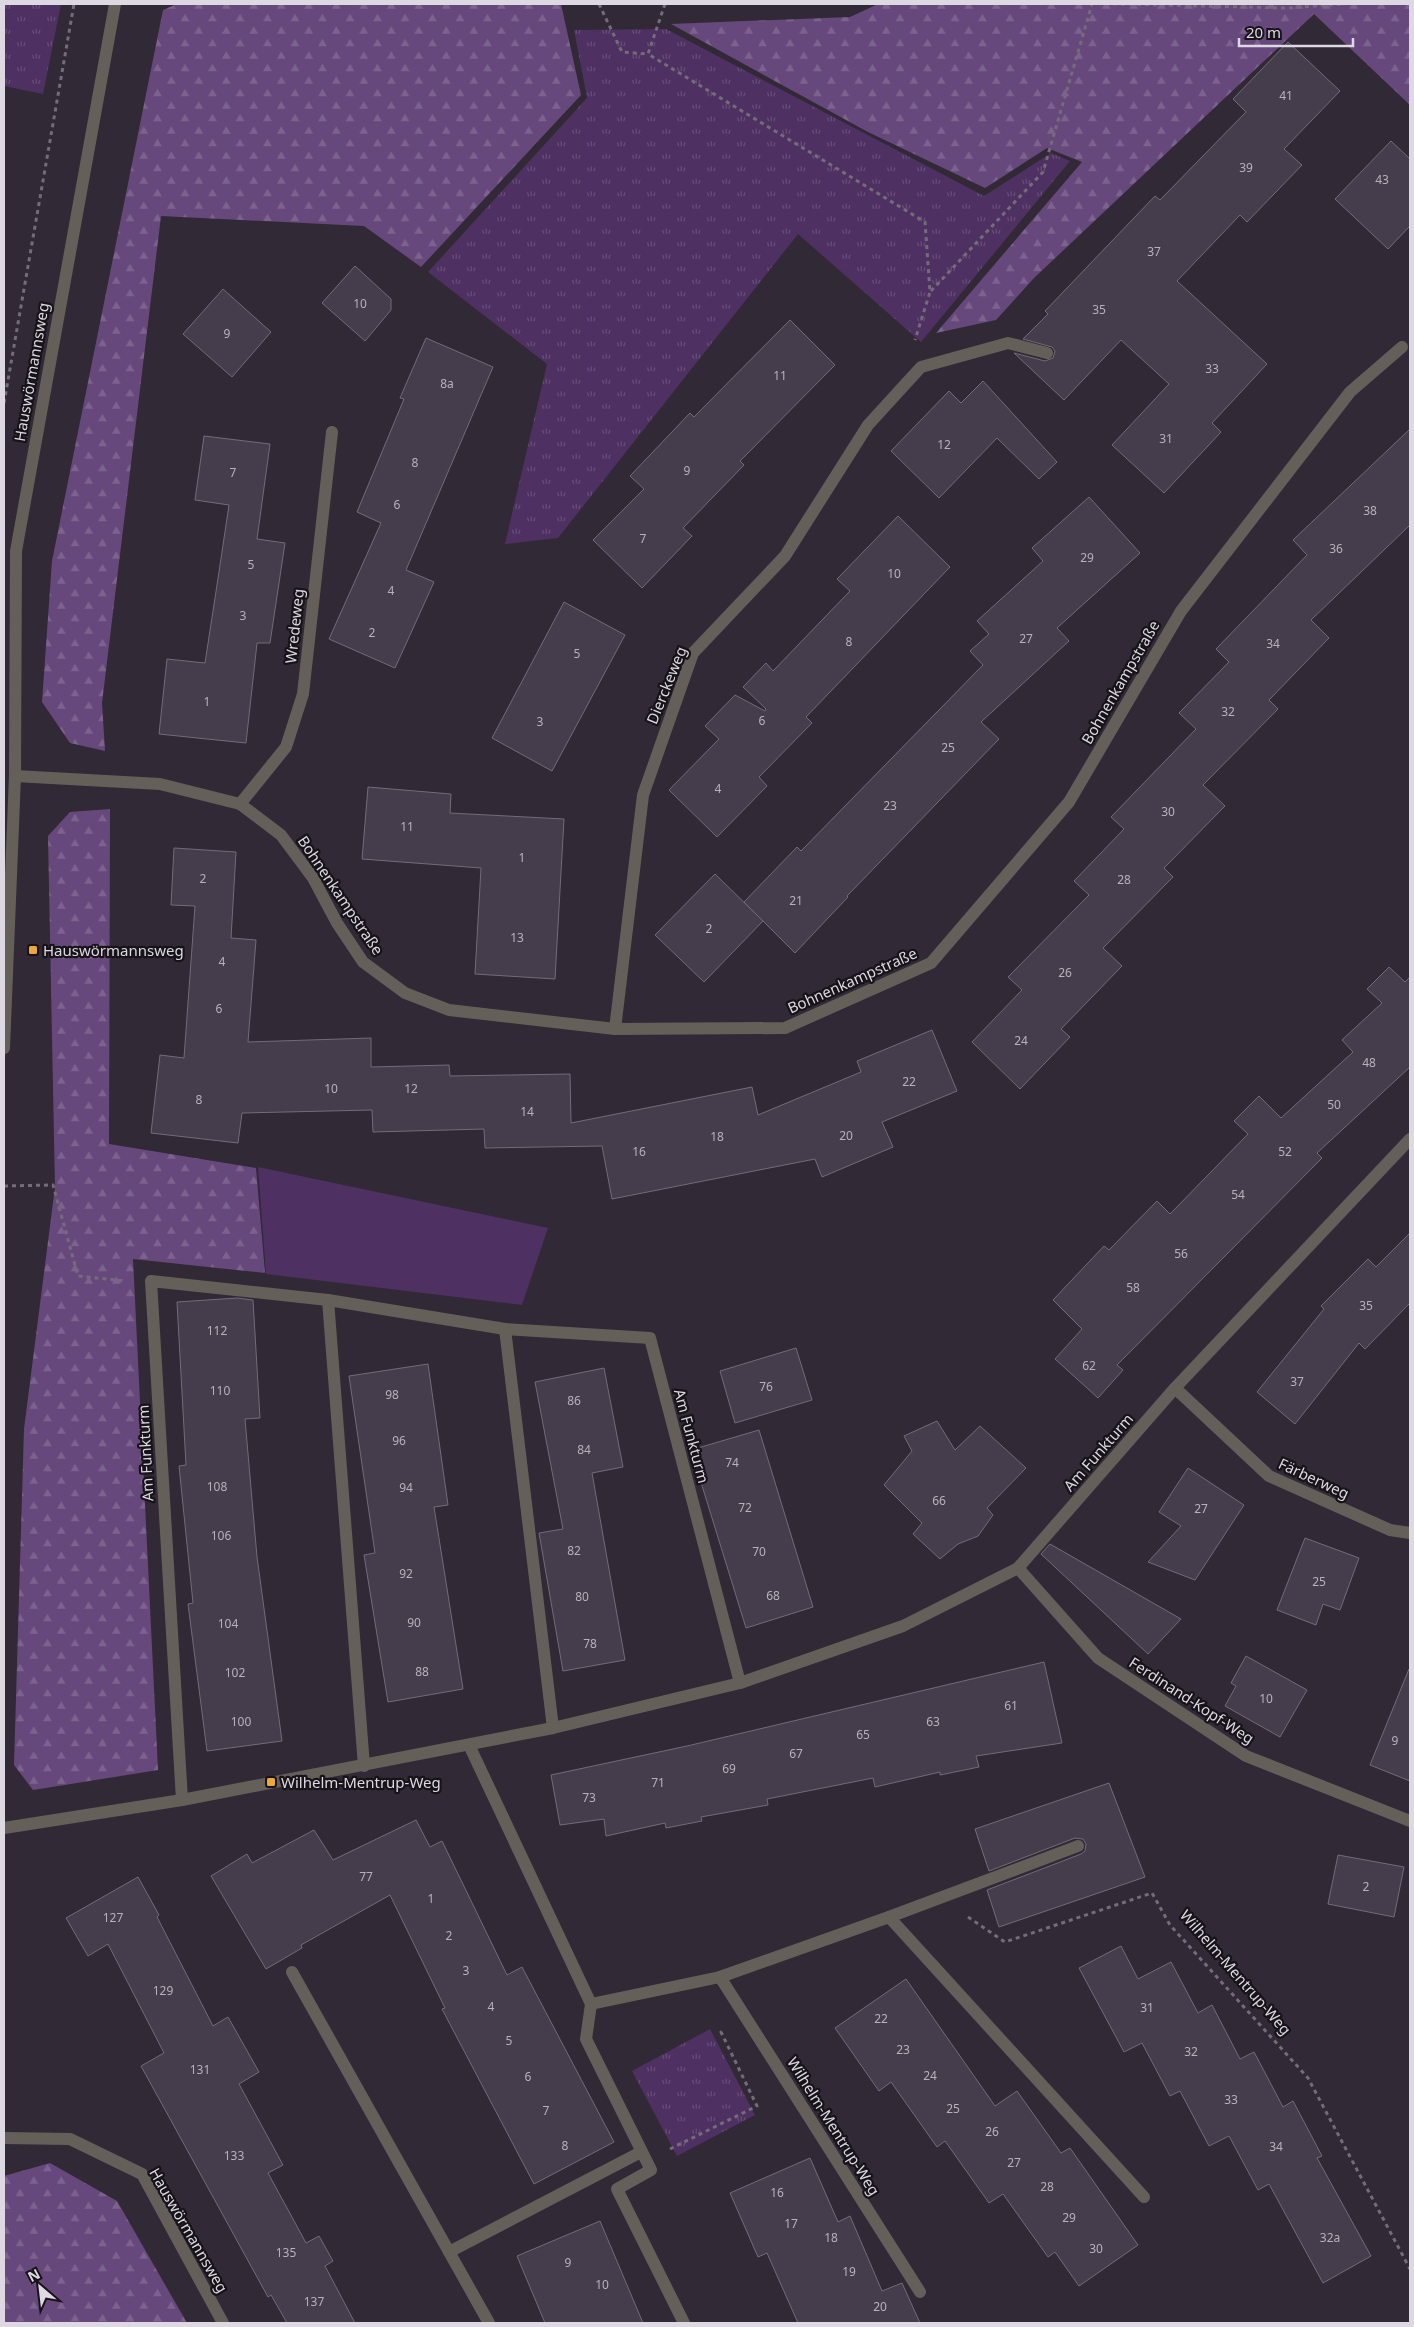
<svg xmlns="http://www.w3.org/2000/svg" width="1414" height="2327" font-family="'Noto Sans',sans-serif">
<defs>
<pattern id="forest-firs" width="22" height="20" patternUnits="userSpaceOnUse" patternTransform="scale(1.25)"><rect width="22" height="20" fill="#67487c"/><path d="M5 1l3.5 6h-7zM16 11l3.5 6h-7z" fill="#7c628e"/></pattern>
<pattern id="park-tufts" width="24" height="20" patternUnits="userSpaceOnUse" patternTransform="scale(1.25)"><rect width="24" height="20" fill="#4e3062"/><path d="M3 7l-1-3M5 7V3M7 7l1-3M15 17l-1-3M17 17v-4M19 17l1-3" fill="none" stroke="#674d78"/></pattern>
</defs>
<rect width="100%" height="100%" fill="#312936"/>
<!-- grass -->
<path fill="#4e3062" d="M 258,1167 L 548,1228 L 522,1305 L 266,1274 Z"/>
<!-- forest -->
<g fill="url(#forest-firs)">
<path d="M 177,4 L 561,4 L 581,95 L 421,267 L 364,226 L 161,216 L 102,703 L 105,751 L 70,743 L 42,702 L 52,561 L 163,10 Z"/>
<path d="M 878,4 L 1410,4 L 1410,105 L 1314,14 L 1034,278 L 996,320 L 936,333 L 1082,162 L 1047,148 L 985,188 L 868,132 L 671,24 L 850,17 Z"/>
<path d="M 110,809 L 109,1144 L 256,1168 L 265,1273 L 133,1259 L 158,1770 L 33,1790 L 14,1765 L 24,1429 L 55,1187 L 48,836 L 70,812 Z"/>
<path d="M 50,2163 L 117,2201 L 187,2323 L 4,2323 L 4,2176 Z"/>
</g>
<!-- park -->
<g fill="url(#park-tufts)">
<path d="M 4,4 L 61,4 L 43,94 L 4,86 Z"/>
<path d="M 666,29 L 984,196 L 1051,153 L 1070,161 L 921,342 L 798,234 L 558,538 L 505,544 L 547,364 L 428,272 L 587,98 L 574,30 Z"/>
<path d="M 710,2029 L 755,2115 L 677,2156 L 632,2071 Z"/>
</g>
<!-- building -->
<g fill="#453d4b" stroke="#736b7a">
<path d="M 1288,42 L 1340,91 L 1284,149 L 1302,165 L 1247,222 L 1240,215 L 1177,281 L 1267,364 L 1212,423 L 1221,432 L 1164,493 L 1112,445 L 1169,384 L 1121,340 L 1064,400 L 1014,353 L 1045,361 L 1053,358 L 1055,351 L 1052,347 L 1023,339 L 1048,314 L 1045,311 L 1155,196 L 1160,200 L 1246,112 L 1233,99 Z"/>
<path d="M 1391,141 L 1410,159 L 1410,226 L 1388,249 L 1335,199 Z"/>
<path d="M 355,266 L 391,299 L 391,310 L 365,341 L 322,303 Z"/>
<path d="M 223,289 L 271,332 L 232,377 L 183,334 Z"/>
<path d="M 790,320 L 835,365 L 740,461 L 744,465 L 683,528 L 692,536 L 642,588 L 593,540 L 644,489 L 630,476 L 690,413 L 694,417 Z"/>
<path d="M 426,338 L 493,367 L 406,570 L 434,582 L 395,668 L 329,639 L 381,523 L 357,512 L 404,399 L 400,398 Z"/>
<path d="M 983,381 L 1057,462 L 1039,479 L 997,438 L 939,498 L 891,451 L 949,391 L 961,403 Z"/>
<path d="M 1410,429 L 1410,525 L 1311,620 L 1329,638 L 1269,700 L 1278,709 L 1203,785 L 1225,806 L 1164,868 L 1173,877 L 1103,948 L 1122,966 L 1061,1029 L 1070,1037 L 1020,1089 L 972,1042 L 1022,990 L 1008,977 L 1089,895 L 1074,881 L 1124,829 L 1111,817 L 1196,729 L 1179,713 L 1229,662 L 1216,649 L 1307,555 L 1293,540 Z"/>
<path d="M 204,436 L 270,444 L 257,539 L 285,543 L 270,643 L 257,643 L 246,743 L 159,734 L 167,659 L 205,663 L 217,585 L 229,505 L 195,500 Z"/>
<path d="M 1089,497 L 1140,553 L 1057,628 L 1069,641 L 981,722 L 999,739 L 847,896 L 848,897 L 795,953 L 744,902 L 797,847 L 801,851 L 983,665 L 970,651 L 989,634 L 977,621 L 1043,561 L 1032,548 Z"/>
<path d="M 898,516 L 950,567 L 806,717 L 812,723 L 759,777 L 767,786 L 717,837 L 669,790 L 719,739 L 705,726 L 735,695 L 765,711 L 766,709 L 743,687 L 766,663 L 773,671 L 850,591 L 837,579 Z"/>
<path d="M 564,602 L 625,635 L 552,771 L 492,738 Z"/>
<path d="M 368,787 L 451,794 L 450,813 L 564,819 L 555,979 L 475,974 L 481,868 L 362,859 Z"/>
<path d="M 174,848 L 236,852 L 231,938 L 256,940 L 248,1042 L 371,1038 L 371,1067 L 449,1065 L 450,1076 L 570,1074 L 571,1123 L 752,1087 L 758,1115 L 861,1072 L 857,1061 L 932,1030 L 957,1091 L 882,1122 L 893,1147 L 822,1177 L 815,1159 L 612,1199 L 602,1146 L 485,1148 L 484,1129 L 373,1132 L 372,1110 L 242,1113 L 238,1143 L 151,1133 L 160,1055 L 184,1058 L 195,906 L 171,905 Z"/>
<path d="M 715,874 L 763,921 L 704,982 L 655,935 Z"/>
<path d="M 1389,967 L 1405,982 L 1410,977 L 1410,1067 L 1317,1153 L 1322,1158 L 1117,1365 L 1123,1370 L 1098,1398 L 1055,1359 L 1082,1329 L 1053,1300 L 1104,1246 L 1109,1250 L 1157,1201 L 1170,1214 L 1248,1134 L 1234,1121 L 1259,1096 L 1281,1118 L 1353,1052 L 1342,1040 L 1382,1003 L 1367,989 Z"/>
<path d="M 1410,1233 L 1410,1303 L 1365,1349 L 1359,1343 L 1295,1424 L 1257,1392 L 1324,1309 L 1321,1306 L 1368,1259 L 1376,1267 Z"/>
<path d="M 237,1298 L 253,1300 L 260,1418 L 245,1419 L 257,1557 L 282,1741 L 207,1751 L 188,1604 L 193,1603 L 179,1466 L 186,1465 L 177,1302 Z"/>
<path d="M 796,1348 L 812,1400 L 735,1423 L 720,1371 Z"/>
<path d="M 428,1364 L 448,1505 L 434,1507 L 463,1689 L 388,1702 L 364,1555 L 375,1553 L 349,1376 Z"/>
<path d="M 604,1368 L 623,1467 L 592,1473 L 625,1660 L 563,1671 L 539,1533 L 563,1529 L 535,1382 Z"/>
<path d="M 937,1421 L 955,1450 L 980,1426 L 1026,1468 L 987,1508 L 993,1515 L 978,1536 L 958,1544 L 940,1559 L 913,1534 L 922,1523 L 884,1485 L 912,1451 L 904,1436 Z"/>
<path d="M 759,1430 L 813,1607 L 746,1628 L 691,1450 Z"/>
<path d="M 1188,1468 L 1244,1505 L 1195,1580 L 1148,1562 L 1181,1526 L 1159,1512 Z"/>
<path d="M 1305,1538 L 1359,1558 L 1340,1610 L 1323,1604 L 1316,1625 L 1277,1610 Z"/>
<path d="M 1050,1544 L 1181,1619 L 1148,1654 L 1041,1554 Z"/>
<path d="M 1246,1656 L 1307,1690 L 1280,1737 L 1225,1706 L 1236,1686 L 1231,1683 Z"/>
<path d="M 1044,1662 L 1062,1743 L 976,1756 L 979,1767 L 940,1775 L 940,1772 L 875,1787 L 873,1778 L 767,1799 L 768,1805 L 701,1817 L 702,1821 L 666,1828 L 665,1823 L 606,1836 L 604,1819 L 560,1825 L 551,1775 L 687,1746 Z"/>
<path d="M 1409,1669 L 1410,1669 L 1410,1781 L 1370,1765 Z"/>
<path d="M 1109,1783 L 1145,1877 L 999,1927 L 987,1890 L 1081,1854 L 1085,1851 L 1086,1844 L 1083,1839 L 1075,1838 L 989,1871 L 975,1829 Z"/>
<path d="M 416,1820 L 430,1847 L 442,1841 L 507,1975 L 522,1967 L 614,2142 L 534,2184 L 442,2009 L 445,2008 L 390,1895 L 301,1945 L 302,1948 L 266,1969 L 211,1876 L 247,1854 L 252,1863 L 314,1830 L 333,1860 Z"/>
<path d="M 1338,1855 L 1404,1867 L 1394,1917 L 1328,1904 Z"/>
<path d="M 138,1877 L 159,1915 L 157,1917 L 213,2026 L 228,2017 L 259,2072 L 239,2084 L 283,2165 L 268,2173 L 306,2243 L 319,2236 L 333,2261 L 325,2266 L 355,2323 L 287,2323 L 271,2295 L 268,2297 L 141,2066 L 164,2053 L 108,1944 L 88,1956 L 66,1918 Z"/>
<path d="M 1121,1946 L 1138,1979 L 1171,1962 L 1198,2013 L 1212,2005 L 1240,2059 L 1254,2052 L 1283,2107 L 1293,2101 L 1322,2156 L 1317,2158 L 1371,2256 L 1323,2283 L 1269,2184 L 1258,2190 L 1229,2136 L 1209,2146 L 1180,2091 L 1170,2096 L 1142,2043 L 1124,2052 L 1079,1968 Z"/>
<path d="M 906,1979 L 995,2106 L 1017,2091 L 1061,2153 L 1070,2148 L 1138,2245 L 1079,2286 L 1055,2252 L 1048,2257 L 1003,2194 L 989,2203 L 945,2141 L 937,2147 L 891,2082 L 879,2091 L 835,2028 Z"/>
<path d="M 810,2158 L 838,2222 L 850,2216 L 882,2291 L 902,2283 L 920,2323 L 798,2323 L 767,2253 L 758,2257 L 730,2193 Z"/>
<path d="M 600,2221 L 643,2323 L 545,2323 L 517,2256 Z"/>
</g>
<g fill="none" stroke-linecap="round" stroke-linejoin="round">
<!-- path -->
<g stroke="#746d79" stroke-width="3" stroke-dasharray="4 4" stroke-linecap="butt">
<path d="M 599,4 L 622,52 L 648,54"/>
<path d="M 665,4 L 648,54 L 925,222 L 930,292 L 915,340"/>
<path d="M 1113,4 L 1288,8 L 1342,4"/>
<path d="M 931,291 L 1043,172 L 1092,4"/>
<path d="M 4,403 L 74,4"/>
<path d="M 4,1186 L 53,1185 L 78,1276 L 126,1281"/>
<path d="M 968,1917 L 1005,1942 L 1152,1893 L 1170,1925 L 1308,2078 L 1410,2269"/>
<path d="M 670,2149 L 757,2106 L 721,2032 L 724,2031"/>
</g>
<!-- minor -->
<g stroke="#646059" stroke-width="12">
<path d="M 15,776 L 160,784 L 240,804 L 281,835 L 313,878 L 337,923 L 363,962 L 405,993 L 449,1010 L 615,1029 L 785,1028 L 931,963 L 1069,802 L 1181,611 L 1350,392 L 1402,347"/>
<path d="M 240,804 L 286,747 L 303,694 L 332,432"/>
<path d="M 615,1029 L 643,795 L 693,653 L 785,556 L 868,425 L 921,367 L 1008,343 L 1047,353"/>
<path d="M 4,1048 L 15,776 L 16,551 L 115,4"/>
<path d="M 328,1300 L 364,1766"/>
<path d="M 505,1329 L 553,1728"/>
<path d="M 1175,1388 L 1269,1476 L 1390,1530 L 1410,1533"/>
<path d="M 1018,1568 L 1098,1658 L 1246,1756 L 1410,1821"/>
<path d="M 469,1745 L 591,2004 L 586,2039 L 651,2170 L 617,2189 L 684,2323"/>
<path d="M 182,1800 L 151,1281 L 328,1300 L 505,1329 L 650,1338 L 740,1683"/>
<path d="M 4,1828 L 182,1800 L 553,1728 L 740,1683 L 903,1626 L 1018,1568 L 1175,1388 L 1410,1139"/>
<path d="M 889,1917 L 1144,2197"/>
<path d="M 292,1972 L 489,2323"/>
<path d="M 720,1977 L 920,2292"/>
<path d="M 591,2004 L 720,1977 L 889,1917 L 1078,1846"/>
<path d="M 4,2138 L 70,2139 L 142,2174 L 223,2323"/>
<path d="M 449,2252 L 641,2152"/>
</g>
</g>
<!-- markers -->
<g fill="#eda83b" stroke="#171319" stroke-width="2">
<rect x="28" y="945" width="10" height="10" rx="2.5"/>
<rect x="266" y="1777" width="10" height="10" rx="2.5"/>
</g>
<g text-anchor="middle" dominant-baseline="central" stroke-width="4.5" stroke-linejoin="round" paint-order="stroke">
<!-- number labels -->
<g font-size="12" fill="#b7b1bc">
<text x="1286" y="95">41</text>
<text x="1246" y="167">39</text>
<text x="1382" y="179">43</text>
<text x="1154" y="251">37</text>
<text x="360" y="303">10</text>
<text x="1099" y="309">35</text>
<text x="227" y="333">9</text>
<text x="1212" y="368">33</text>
<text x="780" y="375">11</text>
<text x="447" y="383">8a</text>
<text x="1166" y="438">31</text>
<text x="944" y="444">12</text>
<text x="415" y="462">8</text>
<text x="687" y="470">9</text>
<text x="233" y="472">7</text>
<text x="397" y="504">6</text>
<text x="1370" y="510">38</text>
<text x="643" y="538">7</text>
<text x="1336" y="548">36</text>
<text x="1087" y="557">29</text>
<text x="251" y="564">5</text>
<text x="894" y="573">10</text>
<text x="391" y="590">4</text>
<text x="243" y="615">3</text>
<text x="372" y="632">2</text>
<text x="1026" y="638">27</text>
<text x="849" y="641">8</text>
<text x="1273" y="643">34</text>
<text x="577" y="653">5</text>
<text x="207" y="701">1</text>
<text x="1228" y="711">32</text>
<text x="762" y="720">6</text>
<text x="540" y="721">3</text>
<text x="948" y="747">25</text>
<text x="718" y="788">4</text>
<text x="890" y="805">23</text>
<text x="1168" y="811">30</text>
<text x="407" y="826">11</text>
<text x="522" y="857">1</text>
<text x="203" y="878">2</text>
<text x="1124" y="879">28</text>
<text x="796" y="900">21</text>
<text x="709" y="928">2</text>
<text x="517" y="937">13</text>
<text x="222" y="961">4</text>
<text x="1065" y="972">26</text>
<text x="219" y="1008">6</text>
<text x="1021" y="1040">24</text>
<text x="1369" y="1062">48</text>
<text x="909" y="1081">22</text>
<text x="331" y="1088">10</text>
<text x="411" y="1088">12</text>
<text x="199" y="1099">8</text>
<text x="1334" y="1104">50</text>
<text x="527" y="1111">14</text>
<text x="846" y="1135">20</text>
<text x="717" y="1136">18</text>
<text x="639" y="1151">16</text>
<text x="1285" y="1151">52</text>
<text x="1238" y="1194">54</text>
<text x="1181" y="1253">56</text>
<text x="1133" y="1287">58</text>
<text x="1366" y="1305">35</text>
<text x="217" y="1330">112</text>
<text x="1089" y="1365">62</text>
<text x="1297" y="1381">37</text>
<text x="766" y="1386">76</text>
<text x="220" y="1390">110</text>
<text x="392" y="1394">98</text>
<text x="574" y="1400">86</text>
<text x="399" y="1440">96</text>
<text x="584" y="1449">84</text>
<text x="732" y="1462">74</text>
<text x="217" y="1486">108</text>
<text x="406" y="1487">94</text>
<text x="939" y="1500">66</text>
<text x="745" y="1507">72</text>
<text x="1201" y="1508">27</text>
<text x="221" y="1535">106</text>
<text x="574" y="1550">82</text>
<text x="759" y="1551">70</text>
<text x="406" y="1573">92</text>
<text x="1319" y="1581">25</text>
<text x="773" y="1595">68</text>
<text x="582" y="1596">80</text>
<text x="414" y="1622">90</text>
<text x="228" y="1623">104</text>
<text x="590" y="1643">78</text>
<text x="422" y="1671">88</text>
<text x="235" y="1672">102</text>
<text x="1266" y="1698">10</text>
<text x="1011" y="1705">61</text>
<text x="241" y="1721">100</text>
<text x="933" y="1721">63</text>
<text x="863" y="1734">65</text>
<text x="1395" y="1740">9</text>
<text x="796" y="1753">67</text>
<text x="729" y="1768">69</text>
<text x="658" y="1782">71</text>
<text x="589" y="1797">73</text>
<text x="366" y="1876">77</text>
<text x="1366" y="1886">2</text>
<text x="431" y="1898">1</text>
<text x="113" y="1917">127</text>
<text x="449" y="1935">2</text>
<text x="466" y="1970">3</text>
<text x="163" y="1990">129</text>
<text x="491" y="2006">4</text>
<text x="1147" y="2007">31</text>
<text x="881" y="2018">22</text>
<text x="509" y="2040">5</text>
<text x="903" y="2049">23</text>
<text x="1191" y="2051">32</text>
<text x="200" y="2069">131</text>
<text x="930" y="2075">24</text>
<text x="528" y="2076">6</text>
<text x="1231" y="2099">33</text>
<text x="953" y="2108">25</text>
<text x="546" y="2110">7</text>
<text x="992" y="2131">26</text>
<text x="565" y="2145">8</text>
<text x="1276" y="2146">34</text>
<text x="234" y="2155">133</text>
<text x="1014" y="2162">27</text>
<text x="1047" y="2186">28</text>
<text x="777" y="2192">16</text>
<text x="1069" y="2217">29</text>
<text x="791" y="2223">17</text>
<text x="831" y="2237">18</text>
<text x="1330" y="2237">32a</text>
<text x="1096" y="2248">30</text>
<text x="286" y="2252">135</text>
<text x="568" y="2262">9</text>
<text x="849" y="2271">19</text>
<text x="602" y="2284">10</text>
<text x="314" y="2301">137</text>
<text x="880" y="2306">20</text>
</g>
<!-- street labels -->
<g font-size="15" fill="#ddd8e1" stroke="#171319">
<text transform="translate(31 372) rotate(-80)">Hauswörmannsweg</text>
<text transform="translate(294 626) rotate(-84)">Wredeweg</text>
<text transform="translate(1120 682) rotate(-60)">Bohnenkampstraße</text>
<text transform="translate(666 685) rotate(-68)">Dierckeweg</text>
<text transform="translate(341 895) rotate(56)">Bohnenkampstraße</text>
<text transform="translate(852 980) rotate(-24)">Bohnenkampstraße</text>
<text transform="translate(692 1436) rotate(75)">Am Funkturm</text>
<text transform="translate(1098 1452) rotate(-49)">Am Funkturm</text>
<text transform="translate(145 1453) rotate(-93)">Am Funkturm</text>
<text transform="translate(1314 1478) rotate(25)">Färberweg</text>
<text transform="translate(1192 1700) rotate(33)">Ferdinand-Kopf-Weg</text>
<text transform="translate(1236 1972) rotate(49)">Wilhelm-Mentrup-Weg</text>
<text transform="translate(834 2126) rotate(58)">Wilhelm-Mentrup-Weg</text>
<text transform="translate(189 2230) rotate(60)">Hauswörmannsweg</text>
</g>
<!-- poi labels -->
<g font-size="15" fill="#ddd8e1" stroke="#171319" text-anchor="start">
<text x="43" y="950">Hauswörmannsweg</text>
<text x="281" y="1782">Wilhelm-Mentrup-Weg</text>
</g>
</g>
<!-- border -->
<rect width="1414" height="2327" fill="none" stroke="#ddd8e1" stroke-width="10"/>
<!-- north arrow -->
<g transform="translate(40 2287) rotate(332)" stroke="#171319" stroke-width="4" paint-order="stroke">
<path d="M0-4L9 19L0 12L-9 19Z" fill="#ddd8e1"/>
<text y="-8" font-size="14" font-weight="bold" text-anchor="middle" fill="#ddd8e1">N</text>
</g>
<!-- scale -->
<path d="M1239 38v8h114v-8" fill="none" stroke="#ddd8e1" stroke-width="2.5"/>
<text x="1246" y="38" font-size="15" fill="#ddd8e1" stroke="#171319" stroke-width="4" paint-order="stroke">20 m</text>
</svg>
